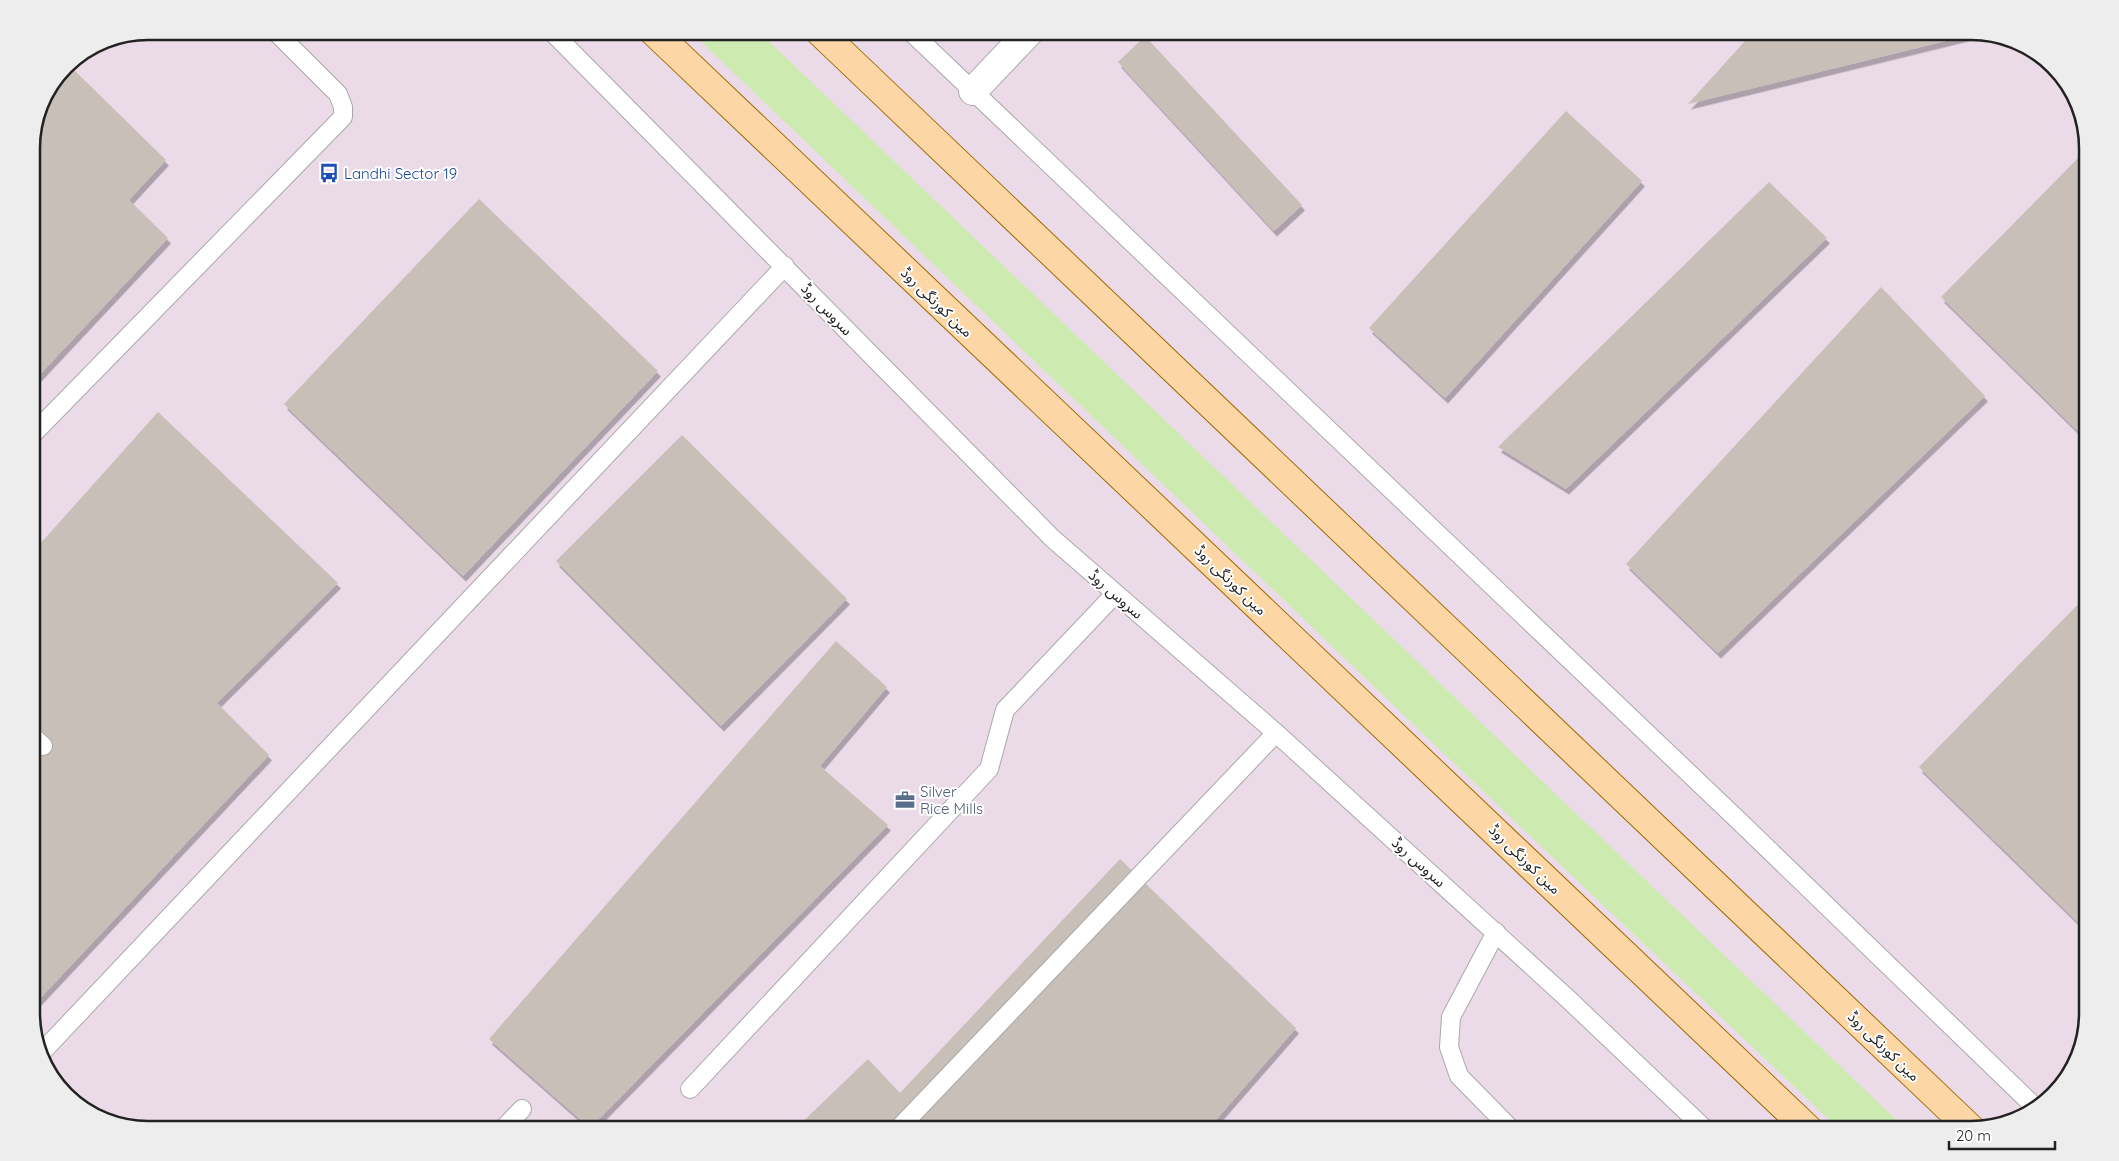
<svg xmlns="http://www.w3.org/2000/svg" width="2119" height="1161" font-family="Quicksand,'Noto Sans Arabic',sans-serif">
<defs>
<filter id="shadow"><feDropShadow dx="3" dy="5.5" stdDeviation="0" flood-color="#0004"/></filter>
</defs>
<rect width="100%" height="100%" fill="#f2efe9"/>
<!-- industrial -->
<path fill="#ebdbe8" d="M 148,31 L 1971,31 L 2029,47 L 2072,89 L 2088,141 L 2088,1013 L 2072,1071 L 2030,1114 L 1971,1130 L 148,1130 L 90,1114 L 51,1078 L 31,1020 L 31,141 L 40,103 L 66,65 L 104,40 Z"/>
<!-- grass -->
<path fill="#cdebb0" d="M 690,31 L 758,31 L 1907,1130 L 1840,1130 L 1505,812 Z"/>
<!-- building -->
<g fill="#c7bfb8" filter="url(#shadow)">
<path d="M 1754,31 L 1971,31 L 1978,33 L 1688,104 Z"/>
<path d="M 1145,36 L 1302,205 L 1274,231 L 1118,62 Z"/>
<path d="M 73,69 L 166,160 L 129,200 L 168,238 L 31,384 L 31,141 L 40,104 Z"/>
<path d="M 1566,111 L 1642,181 L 1445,398 L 1369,328 Z"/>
<path d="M 2088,148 L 2088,441 L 1941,297 Z"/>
<path d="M 1769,182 L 1827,238 L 1566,489 L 1498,447 Z"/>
<path d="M 479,199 L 658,371 L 463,576 L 284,404 Z"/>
<path d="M 1881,287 L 1985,396 L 1718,653 L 1626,564 Z"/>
<path d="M 158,412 L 338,583 L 217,703 L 269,755 L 31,1008 L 31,554 Z"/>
<path d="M 682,435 L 847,599 L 721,726 L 556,561 Z"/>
<path d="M 2088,594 L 2088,932 L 1919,767 Z"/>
<path d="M 836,641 L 887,687 L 820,766 L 888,825 L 590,1128 L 489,1039 Z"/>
<path d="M 1120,859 L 1296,1028 L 1207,1130 L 794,1130 L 868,1059 L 900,1093 Z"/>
</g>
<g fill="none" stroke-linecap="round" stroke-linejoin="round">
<defs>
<g id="service">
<path d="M 551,31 L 1052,538 L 1276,733 L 1567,998 L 1706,1130"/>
<path d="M 910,31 L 1738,820 L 2036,1108"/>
<path d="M 31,436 L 343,117 L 343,107 L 338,94 L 275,31"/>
<path d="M 31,735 L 43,746"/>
<path d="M 1496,932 L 1451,1017 L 1449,1047 L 1459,1076 L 1512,1130"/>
<path d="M 42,1052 L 785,266"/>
<path d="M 690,1089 L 989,769 L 1005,710 L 1115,594"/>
<path d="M 902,1125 L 1276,733"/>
<path d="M 502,1130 L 522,1109"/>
</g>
<path id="minor" d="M 973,91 L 1030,31"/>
<g id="primary">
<path d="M 653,31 L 1809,1130"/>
<path d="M 819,31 L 1972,1130"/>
</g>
</defs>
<!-- service casing -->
<use href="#service" stroke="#a9a9a9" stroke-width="20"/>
<!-- minor casing -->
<use href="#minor" stroke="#a9a9a9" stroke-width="30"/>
<!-- primary casing -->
<use href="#primary" stroke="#a06b00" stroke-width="30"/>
<!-- service -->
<use href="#service" stroke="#fff" stroke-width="18"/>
<!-- minor -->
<use href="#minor" stroke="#fff" stroke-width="28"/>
<!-- primary -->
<use href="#primary" stroke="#fcd6a4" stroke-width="28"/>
</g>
<!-- icons -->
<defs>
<symbol id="bus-bare" viewBox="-9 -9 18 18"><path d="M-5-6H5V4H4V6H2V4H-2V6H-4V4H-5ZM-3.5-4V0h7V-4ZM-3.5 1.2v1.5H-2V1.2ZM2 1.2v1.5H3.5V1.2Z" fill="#1a4fb4" stroke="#fff" stroke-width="2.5" paint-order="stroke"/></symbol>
<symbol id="office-bare" viewBox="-9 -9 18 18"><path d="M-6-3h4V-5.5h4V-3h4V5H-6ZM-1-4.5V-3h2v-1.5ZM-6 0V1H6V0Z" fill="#5c6f8a" stroke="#fff" stroke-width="2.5" paint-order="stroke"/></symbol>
</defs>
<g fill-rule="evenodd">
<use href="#bus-bare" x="315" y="159" width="28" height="28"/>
<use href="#office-bare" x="891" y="786" width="28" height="28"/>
</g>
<g text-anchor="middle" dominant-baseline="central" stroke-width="4" stroke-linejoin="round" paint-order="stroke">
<!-- transit labels -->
<g font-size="15" fill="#164399" stroke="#fff" text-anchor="start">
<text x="344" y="173">Landhi Sector 19</text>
</g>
<!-- street labels -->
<g font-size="15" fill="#222" stroke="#fff">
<text transform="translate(937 302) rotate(44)">مین کورنگی روڈ</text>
<text transform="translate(827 309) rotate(46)">سروس روڈ</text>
<text transform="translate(1231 580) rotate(44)">مین کورنگی روڈ</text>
<text transform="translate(1116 594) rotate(41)">سروس روڈ</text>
<text transform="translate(1525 859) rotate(44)">مین کورنگی روڈ</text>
<text transform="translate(1419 862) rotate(42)">سروس روڈ</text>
<text transform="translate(1884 1046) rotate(44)">مین کورنگی روڈ</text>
</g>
<!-- service labels -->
<g font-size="15" fill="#4e5e75" stroke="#fff" text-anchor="start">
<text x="920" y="791">Silver<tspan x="920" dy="17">Rice Mills</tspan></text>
</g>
</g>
<!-- crop -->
<path d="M0 0H2119V1161H0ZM148 40H1971A108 108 0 0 1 2079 148V1013A108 108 0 0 1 1971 1121H148A108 108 0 0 1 40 1013V148A108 108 0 0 1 148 40Z" fill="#ededed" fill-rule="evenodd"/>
<path fill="none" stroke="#222" stroke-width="2.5" d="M148 40H1971A108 108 0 0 1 2079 148V1013A108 108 0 0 1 1971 1121H148A108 108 0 0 1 40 1013V148A108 108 0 0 1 148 40Z"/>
<!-- scale -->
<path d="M1949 1141v8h106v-8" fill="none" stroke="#222222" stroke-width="2.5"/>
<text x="1956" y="1141" font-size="15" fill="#222222" stroke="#ffffff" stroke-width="4" paint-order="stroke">20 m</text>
</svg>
